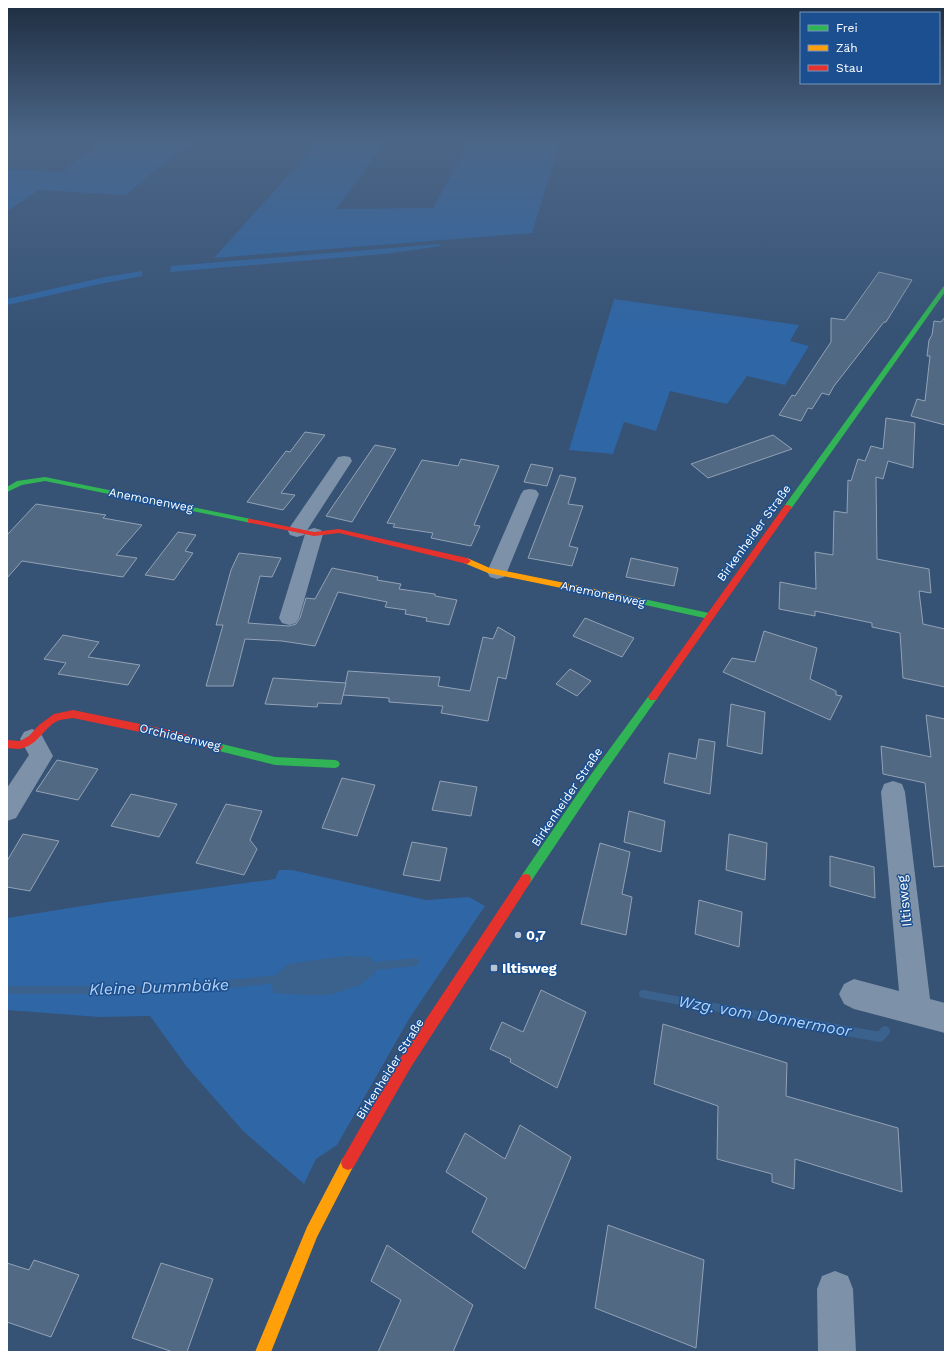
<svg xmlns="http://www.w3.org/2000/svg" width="952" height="1359" font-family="'Work Sans',sans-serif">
<rect width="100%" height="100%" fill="#365274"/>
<!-- green -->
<g fill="#2f66a5">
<path d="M 104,141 L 192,141 L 125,195 L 39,190 L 7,211 L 7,169 L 63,172 L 85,154 Z"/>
<path d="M 319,141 L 386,141 L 336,209 L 433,208 L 470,141 L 560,141 L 532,233 L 214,258 Z"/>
<path d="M 440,244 L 441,246 L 384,254 L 170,272 L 171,266 Z"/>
<path d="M 142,271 L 142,276 L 100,284 L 7,305 L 7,299 L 105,277 Z"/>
<path d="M 614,299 L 799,325 L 790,341 L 809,346 L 785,385 L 747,376 L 727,404 L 670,391 L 656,431 L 624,422 L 613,454 L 569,450 Z"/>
<path d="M 279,870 L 292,870 L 426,900 L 469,897 L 485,906 L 409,1019 L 337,1145 L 316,1159 L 304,1184 L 243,1131 L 187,1067 L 150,1016 L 99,1017 L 7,1010 L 7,918 L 107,902 L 275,879 Z"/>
</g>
<!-- water -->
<path fill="#3b618d" d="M 345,956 L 371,957 L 376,972 L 360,985 L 330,995 L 304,995 L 273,993 L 271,980 L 288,964 Z"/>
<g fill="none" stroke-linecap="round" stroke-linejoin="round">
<!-- stream-far1 -->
<g stroke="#3b618d" stroke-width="8">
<path d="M 374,966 L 415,962"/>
<path d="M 7,990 L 167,990 L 278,979"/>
<path d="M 643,994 L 785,1020"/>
</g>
<!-- stream -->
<path stroke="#3b618d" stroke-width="10" d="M 780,1019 L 880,1037 L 885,1031"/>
</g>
<!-- building -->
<g fill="#526984" stroke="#92a2b6">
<path d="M 879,272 L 912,280 L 886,322 L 884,322 L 834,386 L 829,395 L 822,393 L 812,409 L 808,408 L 801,421 L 779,415 L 792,395 L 795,396 L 831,342 L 831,318 L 845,320 Z"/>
<path d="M 945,317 L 945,425 L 911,416 L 917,399 L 925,401 L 930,356 L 927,356 L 929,340 L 932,335 L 934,321 L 941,322 Z"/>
<path d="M 886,418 L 915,423 L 913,468 L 888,461 L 883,479 L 876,477 L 877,559 L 929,569 L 931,593 L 919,591 L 923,624 L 945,629 L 945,687 L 903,678 L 900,633 L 872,627 L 872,623 L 815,611 L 815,616 L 779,609 L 780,582 L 816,589 L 815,552 L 833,555 L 834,511 L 847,513 L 848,480 L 851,481 L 858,459 L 865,461 L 871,446 L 883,449 Z"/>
<path d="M 305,432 L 325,435 L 281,493 L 295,495 L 283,510 L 247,502 L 286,451 L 290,452 Z"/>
<path d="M 773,435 L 792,449 L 708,478 L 691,464 Z"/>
<path d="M 375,445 L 396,449 L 352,522 L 326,516 Z"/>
<path d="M 461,459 L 499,466 L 474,525 L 480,526 L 471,546 L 431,538 L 433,533 L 393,527 L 395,524 L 387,523 L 422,460 L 458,466 Z"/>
<path d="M 531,464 L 553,468 L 547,486 L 524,482 Z"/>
<path d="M 560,475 L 576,478 L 568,504 L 583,506 L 569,546 L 578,548 L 572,566 L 528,558 Z"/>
<path d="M 36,504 L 106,515 L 103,518 L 142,525 L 116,555 L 137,558 L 123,577 L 22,561 L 7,578 L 7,535 Z"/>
<path d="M 178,532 L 196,535 L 185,551 L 193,553 L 174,580 L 145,575 Z"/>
<path d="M 239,553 L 281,558 L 272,577 L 260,576 L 248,623 L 289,626 L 296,624 L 300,618 L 306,598 L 315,599 L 332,568 L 378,577 L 377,580 L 401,584 L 399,589 L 435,594 L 435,596 L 457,600 L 449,625 L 426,621 L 427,618 L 405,614 L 406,610 L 385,607 L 387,602 L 338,592 L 315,646 L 282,641 L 245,639 L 233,686 L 206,686 L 223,625 L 216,625 L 231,570 Z"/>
<path d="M 631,558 L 678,568 L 674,586 L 626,577 Z"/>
<path d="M 585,618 L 634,638 L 622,657 L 573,636 Z"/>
<path d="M 498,627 L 515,637 L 506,679 L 498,677 L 488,721 L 441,713 L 443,706 L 389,702 L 389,698 L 343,695 L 348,671 L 440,677 L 438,686 L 470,691 L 483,637 L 493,639 Z"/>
<path d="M 764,631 L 817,648 L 810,679 L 836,691 L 836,695 L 842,696 L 830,720 L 723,672 L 732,658 L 755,662 Z"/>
<path d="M 63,635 L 99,642 L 88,657 L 140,665 L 128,685 L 58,674 L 66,663 L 44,659 Z"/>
<path d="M 570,669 L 591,681 L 577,696 L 556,684 Z"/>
<path d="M 273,678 L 346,683 L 341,704 L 318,703 L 317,707 L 265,704 Z"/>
<path d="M 731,704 L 765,712 L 762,754 L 727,746 Z"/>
<path d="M 926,715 L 945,719 L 945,866 L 934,867 L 925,783 L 883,774 L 881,746 L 931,757 Z"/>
<path d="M 699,739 L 715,742 L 710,794 L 664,783 L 669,753 L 696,759 Z"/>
<path d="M 57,760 L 98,769 L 78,800 L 36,791 Z"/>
<path d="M 342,778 L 375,785 L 357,836 L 322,828 Z"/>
<path d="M 440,781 L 477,787 L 471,816 L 432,810 Z"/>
<path d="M 131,794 L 177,804 L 159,837 L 111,826 Z"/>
<path d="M 226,804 L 262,811 L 250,840 L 257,849 L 244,875 L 196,863 Z"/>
<path d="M 629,811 L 665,821 L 661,852 L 624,842 Z"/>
<path d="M 23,834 L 59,841 L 30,891 L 7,887 L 7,861 Z"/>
<path d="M 729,834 L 767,843 L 765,880 L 726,870 Z"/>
<path d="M 412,842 L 447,848 L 440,881 L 403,875 Z"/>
<path d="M 600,843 L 630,852 L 622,894 L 632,897 L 626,935 L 581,924 Z"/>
<path d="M 830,856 L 874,867 L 875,898 L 830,886 Z"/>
<path d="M 699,900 L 742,912 L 739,947 L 695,934 Z"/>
<path d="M 541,990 L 586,1012 L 557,1088 L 510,1062 L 511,1059 L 490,1049 L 502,1022 L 523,1032 Z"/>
<path d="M 663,1024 L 787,1063 L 786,1096 L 898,1128 L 902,1192 L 795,1159 L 794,1189 L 772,1182 L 772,1174 L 717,1159 L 718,1106 L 654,1084 Z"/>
<path d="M 520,1125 L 571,1157 L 525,1269 L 472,1232 L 487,1198 L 446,1172 L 465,1133 L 505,1159 Z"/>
<path d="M 608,1225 L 704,1260 L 696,1348 L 595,1308 Z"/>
<path d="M 387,1245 L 473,1305 L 453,1352 L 378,1352 L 401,1300 L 371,1281 Z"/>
<path d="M 34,1260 L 79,1275 L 51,1337 L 7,1322 L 7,1263 L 29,1270 Z"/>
<path d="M 161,1263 L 213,1279 L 187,1352 L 173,1352 L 132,1338 Z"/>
</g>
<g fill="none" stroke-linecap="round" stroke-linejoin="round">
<!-- street -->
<g fill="#7d92a8" fill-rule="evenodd">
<path d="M 344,456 L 350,457 L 352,461 L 304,535 L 297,537 L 290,535 L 288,531 L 290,527 L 338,457 Z"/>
<path d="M 530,489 L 536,490 L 539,494 L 507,572 L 504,577 L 497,579 L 490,577 L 487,572 L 521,494 L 524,490 Z"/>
<path d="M 314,528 L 321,530 L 323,534 L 299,618 L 296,623 L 289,625 L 282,623 L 279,618 L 305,534 L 307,530 Z"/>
<path d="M 32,729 L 40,732 L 53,756 L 16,818 L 7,821 L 7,788 L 29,755 L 20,739 L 24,732 Z"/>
<path d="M 893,781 L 902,784 L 905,792 L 930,999 L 945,1003 L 945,1033 L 854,1009 L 844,1004 L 839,994 L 844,984 L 854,979 L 899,991 L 881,792 L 884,784 Z"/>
<path d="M 835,1271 L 848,1276 L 853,1289 L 856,1352 L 818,1352 L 817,1289 L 822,1276 Z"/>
</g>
<!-- fast -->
<g fill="#30b455" fill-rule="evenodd">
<path d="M 945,286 L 945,292 L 791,509 L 785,509 L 785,505 L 943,287 Z"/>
<path d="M 45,477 L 251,519 L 255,521 L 251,523 L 45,481 L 22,485 L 7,492 L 7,487 L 17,481 Z"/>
<path d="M 639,598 L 709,613 L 713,616 L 709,619 L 636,603 L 635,601 L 636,599 Z"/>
<path d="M 653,693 L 656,694 L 658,697 L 656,700 L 595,786 L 530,883 L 526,884 L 522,883 L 521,879 L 522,875 L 587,780 L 650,694 Z"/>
<path d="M 218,743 L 275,757 L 335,760 L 338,761 L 340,764 L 338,767 L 335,768 L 275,765 L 215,750 L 213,747 L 215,744 Z"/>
</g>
<!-- slow -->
<g fill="#ff9f0a" fill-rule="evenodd">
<path d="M 467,558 L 490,568 L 639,598 L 643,601 L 639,604 L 488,573 L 464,563 L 463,561 L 464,559 Z"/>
<path d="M 348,1156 L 353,1158 L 355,1163 L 317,1237 L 271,1352 L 255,1352 L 307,1227 L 343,1158 Z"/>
</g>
<!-- jam -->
<g fill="#e5322d" fill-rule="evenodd">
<path d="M 785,505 L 788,505 L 792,507 L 656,700 L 650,700 L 648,697 L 650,694 Z"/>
<path d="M 248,519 L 251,519 L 314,532 L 339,529 L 467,558 L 471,561 L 467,564 L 339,533 L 314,536 L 251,523 L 248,523 Z"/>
<path d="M 73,710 L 169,730 L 218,743 L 221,744 L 223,747 L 221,750 L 218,751 L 169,738 L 73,718 C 69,719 64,719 60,720 C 45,725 39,744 23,748 C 18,750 12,748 7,748 L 7,740 L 20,741 L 29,736 L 39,725 L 54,714 Z"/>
<path d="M 526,874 L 530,875 L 531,879 L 530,883 L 411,1067 L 353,1168 L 348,1170 L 343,1168 L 341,1163 L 343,1158 L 401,1057 L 522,875 Z"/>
</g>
</g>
<!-- sky -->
<linearGradient id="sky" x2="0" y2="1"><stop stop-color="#1e2d40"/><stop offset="0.42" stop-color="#4c6688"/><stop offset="1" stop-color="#4c6688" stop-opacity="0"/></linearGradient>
<rect width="952" height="332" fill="url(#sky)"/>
<!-- markers -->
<g fill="#b9c2ce" stroke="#1b4f8f" stroke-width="1.5">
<circle cx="518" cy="935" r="4"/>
<rect x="490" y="964" width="8" height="8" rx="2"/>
</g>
<g text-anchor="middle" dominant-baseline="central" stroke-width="3" stroke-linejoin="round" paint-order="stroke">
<!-- street labels -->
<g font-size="12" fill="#fff" stroke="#1b4f8f">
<text transform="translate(151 500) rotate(11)">Anemonenweg</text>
<text transform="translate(754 533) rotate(-54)">Birkenheider Straße</text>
<text transform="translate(603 594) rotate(12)">Anemonenweg</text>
<text transform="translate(180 737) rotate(13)">Orchideenweg</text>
<text transform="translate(567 797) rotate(-56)">Birkenheider Straße</text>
<text transform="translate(390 1069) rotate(-58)">Birkenheider Straße</text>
</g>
<!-- near-street labels -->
<g font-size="14" fill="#fff" stroke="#1b4f8f">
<text transform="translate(904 901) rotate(-96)">Iltisweg</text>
</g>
<!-- near-poi labels -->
<g font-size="14" font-weight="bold" fill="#fff" stroke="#1b4f8f" text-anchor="start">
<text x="526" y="935">0,7</text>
<text x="502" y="968">Iltisweg</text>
</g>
<!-- near-water labels -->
<g font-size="16" font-style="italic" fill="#b5d3f5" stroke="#1b4f8f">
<text transform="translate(159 987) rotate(-2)">Kleine Dummbäke</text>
<text transform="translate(765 1016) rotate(10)">Wzg. vom Donnermoor</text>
</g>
</g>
<!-- border -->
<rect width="952" height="1359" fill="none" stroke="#ffffff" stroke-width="16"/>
<!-- legend -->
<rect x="800" y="12" width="140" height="72" fill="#1b4f8f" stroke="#7695bc"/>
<rect x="808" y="25" width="20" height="6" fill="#30b455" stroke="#7695bc"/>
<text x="836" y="32" font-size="12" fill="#ffffff">Frei</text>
<rect x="808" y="45" width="20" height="6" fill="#ff9f0a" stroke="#7695bc"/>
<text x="836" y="52" font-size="12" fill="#ffffff">Zäh</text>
<rect x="808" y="65" width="20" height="6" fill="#e5322d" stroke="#7695bc"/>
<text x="836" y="72" font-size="12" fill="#ffffff">Stau</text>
</svg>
